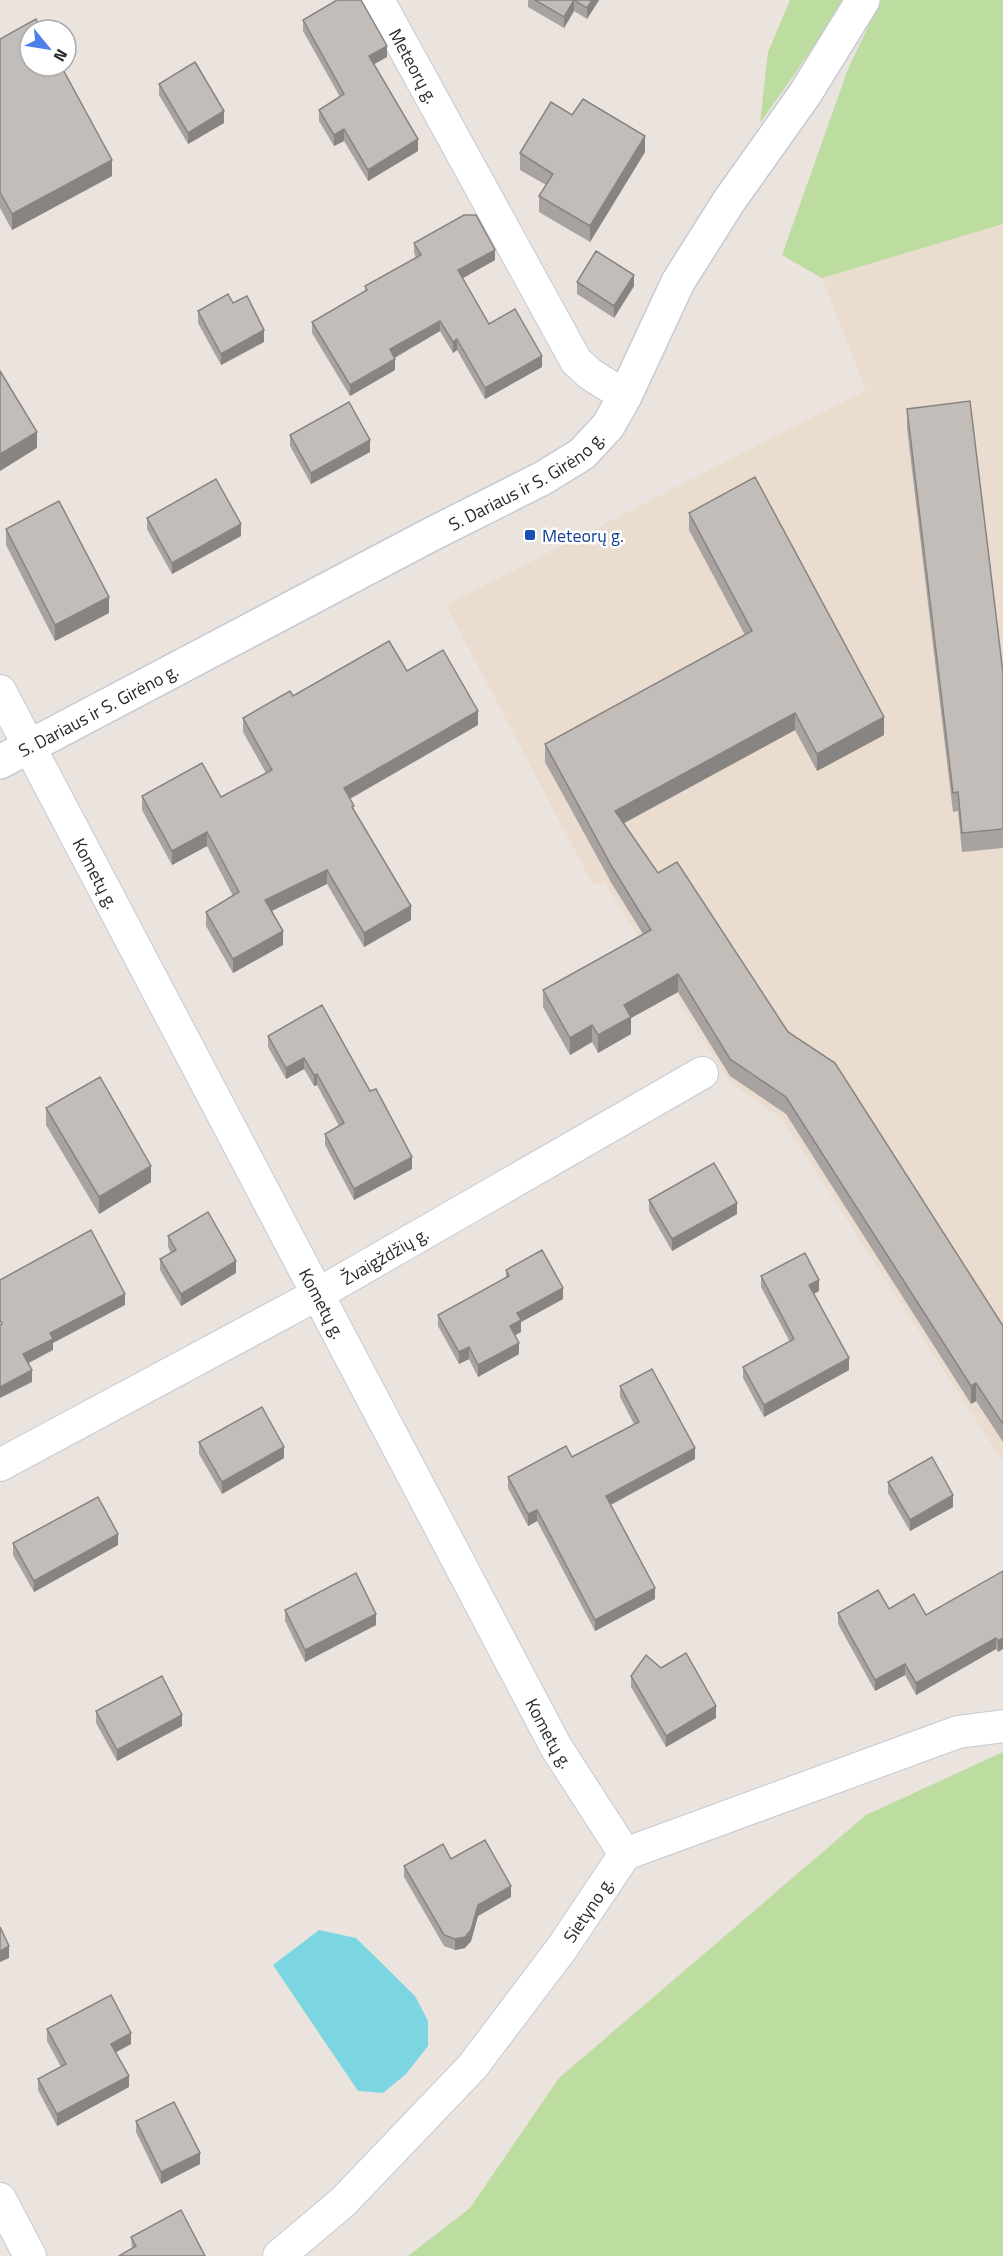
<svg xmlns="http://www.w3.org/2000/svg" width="1003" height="2256" font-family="'Titillium Web',sans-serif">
<rect width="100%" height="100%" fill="#ebe3de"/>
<!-- education -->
<path fill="#eaddcf" d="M 1003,224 L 1003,1462 L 782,1119 L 729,1081 L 605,883 L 593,885 L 446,605 L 866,390 L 822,278 Z"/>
<!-- green -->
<g fill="#bddca0">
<path d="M 790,0 L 843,0 L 828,26 L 760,123 L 768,52 Z"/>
<path d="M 881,0 L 1003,0 L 1003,224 L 822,278 L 782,255 L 848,69 Z"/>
<path d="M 1003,1752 L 1003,2256 L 408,2256 L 470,2208 L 559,2078 L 866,1815 Z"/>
</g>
<!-- water -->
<path fill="#7bd6e2" d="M 319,1930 L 356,1938 L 415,1996 L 428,2021 L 428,2046 L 406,2074 L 383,2093 L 358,2091 L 273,1965 Z"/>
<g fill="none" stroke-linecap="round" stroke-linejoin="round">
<defs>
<g id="street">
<path id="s1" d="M 378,0 L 576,361 L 590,374 L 625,396"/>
<path id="s2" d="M 0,691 L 556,1747 L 625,1854"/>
<path id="s3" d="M 0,1465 L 318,1294 L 702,1073"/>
<path d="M 0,2199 L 30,2256"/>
<path id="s4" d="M 279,2256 L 343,2202 L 472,2067 L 562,1948 L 625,1854 L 958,1732 L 1003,1726"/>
</g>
<g id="secondary">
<path id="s5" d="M 0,762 L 430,535 L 543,478 L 582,454 L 608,426 L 625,396 L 678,282 L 729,201 L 805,94 L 863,0"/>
</g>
</defs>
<!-- street casing -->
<use href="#street" stroke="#c5cad2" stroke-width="34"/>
<!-- secondary casing -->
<use href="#secondary" stroke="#c5cad2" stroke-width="36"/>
<!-- street -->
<use href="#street" stroke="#fff" stroke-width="32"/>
<!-- secondary -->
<use href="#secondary" stroke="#fff" stroke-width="33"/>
</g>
<!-- wall -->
<g fill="#a8a3a0">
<path d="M 528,0 L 599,0 L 587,19 L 574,11 L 564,28 L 528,7 Z"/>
<path d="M 303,20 L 387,57 L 374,64 L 418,151 L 368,181 L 344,141 L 334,146 L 319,121 L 319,110 L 340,97 L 303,31 Z"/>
<path d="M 0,39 L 112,176 L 12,230 L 0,208 Z"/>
<path d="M 159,84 L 224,123 L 188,144 L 159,95 Z"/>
<path d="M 645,152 L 590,242 L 539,212 L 539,196 L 546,185 L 520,170 L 520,153 Z"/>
<path d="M 414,243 L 495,260 L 462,278 L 489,324 L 542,367 L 485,399 L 457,350 L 453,353 L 440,331 L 395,358 L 395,370 L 350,396 L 312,333 L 312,322 L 365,291 L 365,286 L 416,258 L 414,253 Z"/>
<path d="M 577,282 L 634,286 L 614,318 L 577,294 Z"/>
<path d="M 233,303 L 264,342 L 221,365 L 198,323 L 198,311 Z"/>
<path d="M 907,409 L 1003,673 L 1003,848 L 962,852 L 958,811 L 953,812 L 907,428 Z"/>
<path d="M 290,435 L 370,452 L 311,484 L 290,446 Z"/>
<path d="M 689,513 L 884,735 L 817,771 L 795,730 L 624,823 L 658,873 L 788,1032 L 1003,1326 L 1003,1442 L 976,1401 L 971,1404 L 786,1114 L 730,1076 L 678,992 L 631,1018 L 631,1034 L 598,1053 L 592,1042 L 570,1055 L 543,1007 L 543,990 L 643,934 L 612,884 L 545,762 L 545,744 L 745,635 L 689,530 Z"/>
<path d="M 147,518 L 241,536 L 172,574 L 147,529 Z"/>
<path d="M 6,529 L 109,613 L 55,641 L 6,545 Z"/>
<path d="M 407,671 L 478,725 L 350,799 L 354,810 L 411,920 L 364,947 L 327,884 L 272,911 L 283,945 L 233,973 L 206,926 L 206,912 L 233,896 L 207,846 L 172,865 L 142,810 L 142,796 L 221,797 L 266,773 L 243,732 L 243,718 L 293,696 Z"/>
<path d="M 322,1005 L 412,1169 L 354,1200 L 325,1145 L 325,1134 L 339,1126 L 317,1085 L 314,1086 L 304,1069 L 286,1079 L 268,1047 L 268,1036 Z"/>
<path d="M 46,1108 L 151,1182 L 99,1214 L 46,1125 Z"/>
<path d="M 649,1200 L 737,1214 L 672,1251 L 649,1211 Z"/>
<path d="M 168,1236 L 236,1273 L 181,1306 L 160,1270 L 160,1259 L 171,1253 L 168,1247 Z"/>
<path d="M 506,1270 L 563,1299 L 521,1322 L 521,1332 L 515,1335 L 519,1354 L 478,1377 L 469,1359 L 459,1364 L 438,1326 L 438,1315 L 506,1278 Z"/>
<path d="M 761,1276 L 819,1291 L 814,1294 L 849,1370 L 764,1417 L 743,1378 L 743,1367 L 790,1342 L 761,1287 Z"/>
<path d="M 620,1386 L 695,1459 L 611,1505 L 655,1599 L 595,1631 L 537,1521 L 528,1526 L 508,1488 L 508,1477 L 572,1457 L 634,1424 L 620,1397 Z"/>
<path d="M 199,1442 L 284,1458 L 222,1494 L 199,1454 Z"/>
<path d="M 888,1482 L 953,1507 L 910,1531 L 888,1493 Z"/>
<path d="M 13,1543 L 118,1545 L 34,1592 L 13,1555 Z"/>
<path d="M 1003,1571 L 998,1652 L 996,1649 L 916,1695 L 905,1675 L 875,1691 L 838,1624 L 838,1613 L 889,1609 L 926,1615 Z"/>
<path d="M 285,1610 L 376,1625 L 305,1662 L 285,1621 Z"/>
<path d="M 631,1676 L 716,1718 L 666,1747 L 631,1687 Z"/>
<path d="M 96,1711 L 182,1726 L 117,1761 L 96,1723 Z"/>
<path d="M 451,1859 L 511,1897 L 478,1916 L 471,1941 L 465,1948 L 455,1950 L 444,1946 L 404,1877 L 404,1866 Z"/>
<path d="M 47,2029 L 131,2044 L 116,2052 L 129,2087 L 57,2126 L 38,2090 L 38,2079 L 61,2067 L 47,2041 Z"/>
<path d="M 136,2121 L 200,2164 L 161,2184 L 136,2132 Z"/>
<path d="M 131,2237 L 205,2256 L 132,2249 Z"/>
</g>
<!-- shaded-wall -->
<g fill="#888482">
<path d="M 574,0 L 574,11 L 564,28 L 564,17 Z"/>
<path d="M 592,0 L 599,0 L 587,19 L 587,8 Z"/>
<path d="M 387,46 L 387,57 L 369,67 L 369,56 Z"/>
<path d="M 224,111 L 224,123 L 188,144 L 188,133 Z"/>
<path d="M 344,129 L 344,141 L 334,146 L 334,135 Z"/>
<path d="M 645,136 L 645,152 L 590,242 L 590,226 Z"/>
<path d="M 418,139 L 418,151 L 368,181 L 368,170 Z"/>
<path d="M 112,160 L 112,176 L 12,230 L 12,214 Z"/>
<path d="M 495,250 L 495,260 L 458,281 L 458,270 Z"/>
<path d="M 634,275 L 634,286 L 614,318 L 614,306 Z"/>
<path d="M 440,321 L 440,331 L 390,360 L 390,349 Z"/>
<path d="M 264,330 L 264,342 L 221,365 L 221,354 Z"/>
<path d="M 457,339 L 457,350 L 453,353 L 453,342 Z"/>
<path d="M 542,356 L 542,367 L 485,399 L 485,388 Z"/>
<path d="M 395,359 L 395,370 L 350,396 L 350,385 Z"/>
<path d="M 37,432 L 37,448 L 0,471 L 0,454 Z"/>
<path d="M 370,440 L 370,452 L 311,484 L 311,473 Z"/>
<path d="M 241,524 L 241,536 L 172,574 L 172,563 Z"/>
<path d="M 109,597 L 109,613 L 55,641 L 55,625 Z"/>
<path d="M 478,711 L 478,725 L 344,802 L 344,788 Z"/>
<path d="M 795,713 L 795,730 L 615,828 L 615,811 Z"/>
<path d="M 884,717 L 884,735 L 817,771 L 817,754 Z"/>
<path d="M 207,832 L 207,846 L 172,865 L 172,851 Z"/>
<path d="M 327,870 L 327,884 L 265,914 L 265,900 Z"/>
<path d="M 411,906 L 411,920 L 364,947 L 364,933 Z"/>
<path d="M 283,931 L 283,945 L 233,973 L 233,959 Z"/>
<path d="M 678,974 L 678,992 L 631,1018 L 631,1034 L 598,1053 L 598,1035 L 624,1005 Z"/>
<path d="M 592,1025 L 592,1042 L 570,1055 L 570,1038 Z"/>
<path d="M 304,1058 L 304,1069 L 286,1079 L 286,1068 Z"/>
<path d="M 317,1074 L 317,1085 L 314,1086 L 314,1075 Z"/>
<path d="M 412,1157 L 412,1169 L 354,1200 L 354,1189 Z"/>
<path d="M 151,1166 L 151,1182 L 99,1214 L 99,1197 Z"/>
<path d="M 737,1203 L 737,1214 L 672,1251 L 672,1239 Z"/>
<path d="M 236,1261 L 236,1273 L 181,1306 L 181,1294 Z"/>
<path d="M 819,1280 L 819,1291 L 809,1296 L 809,1285 Z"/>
<path d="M 563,1288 L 563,1299 L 521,1322 L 521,1332 L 510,1338 L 510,1326 L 517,1313 Z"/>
<path d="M 125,1294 L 125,1305 L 53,1343 L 53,1350 L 23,1366 L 23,1354 L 50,1333 Z"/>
<path d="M 519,1343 L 519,1354 L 478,1377 L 478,1365 Z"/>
<path d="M 469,1347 L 469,1359 L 459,1364 L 459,1352 Z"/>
<path d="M 849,1358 L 849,1370 L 764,1417 L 764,1405 Z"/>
<path d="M 32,1370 L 32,1382 L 0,1398 L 0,1387 Z"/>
<path d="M 976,1383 L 976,1401 L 971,1404 L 971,1386 Z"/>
<path d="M 284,1447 L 284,1458 L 222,1494 L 222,1482 Z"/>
<path d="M 695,1448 L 695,1459 L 606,1507 L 606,1496 Z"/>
<path d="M 953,1495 L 953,1507 L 910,1531 L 910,1520 Z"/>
<path d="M 537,1510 L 537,1521 L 528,1526 L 528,1514 Z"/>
<path d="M 118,1534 L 118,1545 L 34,1592 L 34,1581 Z"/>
<path d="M 655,1588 L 655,1599 L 595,1631 L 595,1620 Z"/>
<path d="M 376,1614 L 376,1625 L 305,1662 L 305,1650 Z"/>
<path d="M 996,1638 L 996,1649 L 916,1695 L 916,1683 Z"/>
<path d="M 1003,1638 L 1003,1649 L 998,1652 L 998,1641 Z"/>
<path d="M 905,1664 L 905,1675 L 875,1691 L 875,1680 Z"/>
<path d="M 716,1706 L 716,1718 L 666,1747 L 666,1736 Z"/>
<path d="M 182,1715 L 182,1726 L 117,1761 L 117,1750 Z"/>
<path d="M 511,1886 L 511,1897 L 478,1916 L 471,1941 L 465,1948 L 455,1950 L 455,1939 L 478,1905 Z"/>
<path d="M 9,1946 L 9,1958 L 0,1962 L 0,1951 Z"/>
<path d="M 131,2033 L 131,2044 L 111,2055 L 111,2044 Z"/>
<path d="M 129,2076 L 129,2087 L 57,2126 L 57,2114 Z"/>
<path d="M 200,2153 L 200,2164 L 161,2184 L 161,2172 Z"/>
</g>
<!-- building -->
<g fill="#c3bdba" stroke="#888482" stroke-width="1.5">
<path d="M 337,0 L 361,0 L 387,46 L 369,56 L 418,139 L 368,170 L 344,129 L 334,135 L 319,110 L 344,94 L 303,20 Z"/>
<path d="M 535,0 L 574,0 L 564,17 Z"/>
<path d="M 574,0 L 592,0 L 587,8 Z"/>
<path d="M 36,19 L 42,30 L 30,30 L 30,66 L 61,66 L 112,160 L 12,214 L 0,192 L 0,39 Z"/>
<path d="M 195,62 L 224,111 L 188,133 L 159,84 Z"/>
<path d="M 583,99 L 645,136 L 590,226 L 539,196 L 553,174 L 520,153 L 551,102 L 572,115 Z"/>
<path d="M 464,215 L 476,215 L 495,250 L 458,270 L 489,324 L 515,309 L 542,356 L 485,388 L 457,339 L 453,342 L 440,321 L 390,349 L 395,359 L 350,385 L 312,322 L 367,290 L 365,286 L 421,255 L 414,243 Z"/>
<path d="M 596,251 L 634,275 L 614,306 L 577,282 Z"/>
<path d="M 228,294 L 233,303 L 247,296 L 264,330 L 221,354 L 198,311 Z"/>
<path d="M 0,371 L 37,432 L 0,454 Z"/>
<path d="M 970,401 L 1003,673 L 1003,829 L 962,833 L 958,792 L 953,793 L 907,409 Z"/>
<path d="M 349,402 L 370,440 L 311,473 L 290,435 Z"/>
<path d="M 755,477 L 884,717 L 817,754 L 795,713 L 615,811 L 658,873 L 677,862 L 788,1032 L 835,1063 L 1003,1326 L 1003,1424 L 976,1383 L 971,1386 L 786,1097 L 730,1059 L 678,974 L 624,1005 L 631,1017 L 598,1035 L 592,1025 L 570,1038 L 543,990 L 651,930 L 612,867 L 545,744 L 752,631 L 689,513 Z"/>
<path d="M 216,479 L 241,524 L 172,563 L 147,518 Z"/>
<path d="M 59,501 L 109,597 L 55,625 L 6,529 Z"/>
<path d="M 389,641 L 407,671 L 443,650 L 478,711 L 344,788 L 354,806 L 352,807 L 411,906 L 364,933 L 327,870 L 265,900 L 283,931 L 233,959 L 206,912 L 239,892 L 207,832 L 172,851 L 142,796 L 202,763 L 221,797 L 272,770 L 243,718 L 290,691 L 293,696 Z"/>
<path d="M 322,1005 L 370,1091 L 376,1089 L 412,1157 L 354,1189 L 325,1134 L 344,1123 L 317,1074 L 314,1075 L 304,1058 L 286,1068 L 268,1036 Z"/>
<path d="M 100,1077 L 151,1166 L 99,1197 L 46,1108 Z"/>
<path d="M 714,1163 L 737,1203 L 672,1239 L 649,1200 Z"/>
<path d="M 208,1212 L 236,1261 L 181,1294 L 160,1259 L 176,1250 L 168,1236 Z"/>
<path d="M 91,1230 L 125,1294 L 50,1333 L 53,1339 L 23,1354 L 32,1370 L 0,1387 L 0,1325 L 2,1324 L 0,1320 L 0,1280 Z"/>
<path d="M 542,1250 L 563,1288 L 517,1313 L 521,1320 L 510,1326 L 519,1343 L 478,1365 L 469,1347 L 459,1352 L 438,1315 L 509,1276 L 506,1270 Z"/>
<path d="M 805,1253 L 819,1280 L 809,1285 L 849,1358 L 764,1405 L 743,1367 L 794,1339 L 761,1276 Z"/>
<path d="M 652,1369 L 695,1448 L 606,1496 L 655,1588 L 595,1620 L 537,1510 L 528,1514 L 508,1477 L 566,1446 L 572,1457 L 639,1422 L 620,1386 Z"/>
<path d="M 262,1407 L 284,1447 L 222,1482 L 199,1442 Z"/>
<path d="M 932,1457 L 953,1495 L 910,1520 L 888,1482 Z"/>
<path d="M 98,1497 L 118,1534 L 34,1581 L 13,1543 Z"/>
<path d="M 1003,1571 L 1003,1638 L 998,1641 L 996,1638 L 916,1683 L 905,1664 L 875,1680 L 838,1613 L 878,1590 L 889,1609 L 914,1594 L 926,1615 Z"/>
<path d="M 356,1573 L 376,1614 L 305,1650 L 285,1610 Z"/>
<path d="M 686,1653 L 716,1706 L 666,1736 L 631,1676 L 646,1655 L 661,1668 Z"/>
<path d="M 162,1676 L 182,1715 L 117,1750 L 96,1711 Z"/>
<path d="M 485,1840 L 511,1886 L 478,1905 L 471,1930 L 465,1937 L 455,1939 L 444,1935 L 404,1866 L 443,1844 L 451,1859 Z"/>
<path d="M 0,1927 L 9,1946 L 0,1951 Z"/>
<path d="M 111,1995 L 131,2033 L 111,2044 L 129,2076 L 57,2114 L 38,2079 L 66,2064 L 47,2029 Z"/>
<path d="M 174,2102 L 200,2153 L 161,2172 L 136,2121 Z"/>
<path d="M 181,2210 L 205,2256 L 119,2256 L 136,2246 L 131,2237 Z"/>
</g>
<!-- markers -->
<rect fill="#1a4fb4" stroke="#fff" stroke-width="2" x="524" y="529" width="12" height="12" rx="3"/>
<g text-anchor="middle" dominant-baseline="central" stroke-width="5" stroke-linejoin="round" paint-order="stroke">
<!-- street labels -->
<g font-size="18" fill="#2a2a2a" stroke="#fff">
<text stroke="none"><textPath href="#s1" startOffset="75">Meteorų g.</textPath></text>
<text stroke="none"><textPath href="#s5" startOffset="597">S. Dariaus ir S. Girėno g.</textPath></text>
<text stroke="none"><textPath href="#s5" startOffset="111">S. Dariaus ir S. Girėno g.</textPath></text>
<text stroke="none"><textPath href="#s2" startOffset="206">Kometų g.</textPath></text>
<text stroke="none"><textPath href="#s3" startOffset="438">Žvaigždžių g.</textPath></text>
<text stroke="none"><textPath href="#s2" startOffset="692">Kometų g.</textPath></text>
<text stroke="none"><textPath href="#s2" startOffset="1178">Kometų g.</textPath></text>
<text stroke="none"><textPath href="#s4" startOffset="466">Sietyno g.</textPath></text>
</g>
<!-- transit labels -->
<g font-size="18" fill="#164399" stroke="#fff" text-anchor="start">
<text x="542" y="535">Meteorų g.</text>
</g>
</g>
<!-- north arrow -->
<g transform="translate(48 48) rotate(120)"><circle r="28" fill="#ffffff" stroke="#aaaaaa" stroke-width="1.5"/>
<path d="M0-4.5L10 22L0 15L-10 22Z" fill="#4e81e7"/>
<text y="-9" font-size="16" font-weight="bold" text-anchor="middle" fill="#2a2a2a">N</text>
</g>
</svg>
